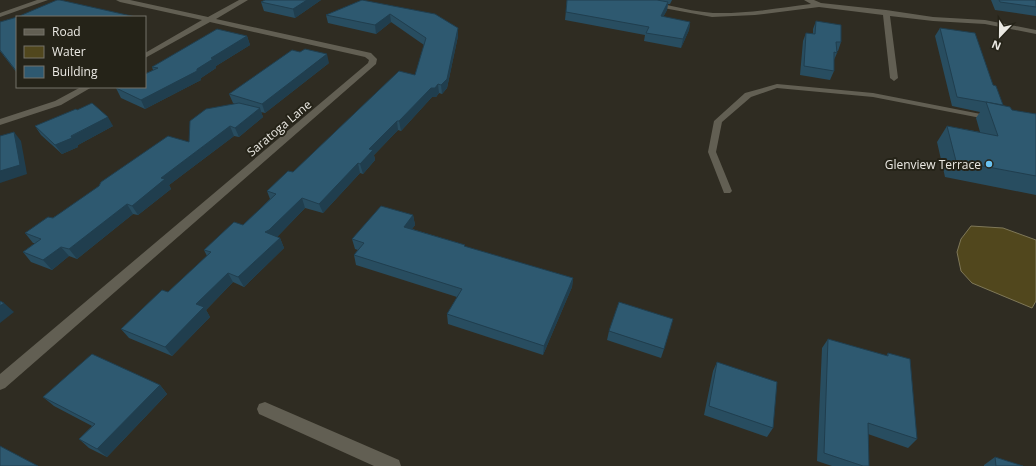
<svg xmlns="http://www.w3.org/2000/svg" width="1036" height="466" font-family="'Open Sans',sans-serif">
<rect width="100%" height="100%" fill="#2f2c22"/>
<!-- water -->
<path fill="#51471d" stroke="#7f7858" d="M 971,226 L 1003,228 L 1036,240 L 1036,301 L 1032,308 L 972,283 L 961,271 L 957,252 L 961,239 Z"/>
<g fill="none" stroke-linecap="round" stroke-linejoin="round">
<!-- service -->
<path fill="#625f53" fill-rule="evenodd" d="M 777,84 L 873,93 L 991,116 L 995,118 L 991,120 L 873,97 L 777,88 L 751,97 L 722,122 L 716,152 L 732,191 L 730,193 L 724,193 L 708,152 L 714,121 L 745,93 Z"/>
<!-- minor -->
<g fill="#625f53" fill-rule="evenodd">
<path d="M 37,0 L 48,0 L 0,17 L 0,13 Z"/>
<path d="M 116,0 L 130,0 L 208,17 L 239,0 L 248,0 L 216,19 L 371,53 L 377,59 L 376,64 L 5,388 L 0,390 L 0,374 L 368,63 L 369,60 L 365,57 L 210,22 L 145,58 L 145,53 L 202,20 L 120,2 Z"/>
<path d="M 627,0 C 657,0 684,11 713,13 C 745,14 779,8 811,4 L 804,0 L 814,0 L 821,3 L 886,10 L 933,17 L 985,20 L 1036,30 L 1036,34 L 985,24 L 933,21 L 890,16 L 898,78 L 894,81 L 890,78 L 883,15 L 819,7 L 755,15 L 712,17 L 631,2 Z"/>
<path d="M 81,87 L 92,87 L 61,105 L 0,125 L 0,119 L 55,101 Z"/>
<path d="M 265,402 L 399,460 L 401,466 L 374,466 L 259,414 L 257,409 L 259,404 Z"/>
</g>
</g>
<!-- wall -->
<g fill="#284d60">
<path d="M 321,0 L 295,18 L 264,11 L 261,2 Z"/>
<path d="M 362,0 L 458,28 L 458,36 L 447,88 L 442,94 L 439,93 L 436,97 L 432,97 L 401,131 L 398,130 L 374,155 L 375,160 L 363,174 L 360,173 L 323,213 L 305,208 L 277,237 L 280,238 L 284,248 L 244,287 L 233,282 L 206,310 L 210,317 L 172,356 L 129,338 L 121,329 L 168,292 L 207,256 L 204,250 L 243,225 L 270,199 L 267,191 L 293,172 L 415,75 L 424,45 L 391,22 L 376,34 L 328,23 L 326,15 Z"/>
<path d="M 567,0 L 672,0 L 670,4 L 668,4 L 667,10 L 663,17 L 690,22 L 689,30 L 681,48 L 644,41 L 645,35 L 565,20 Z"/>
<path d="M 991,0 L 1036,0 L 1036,16 L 995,10 Z"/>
<path d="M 17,17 L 17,73 L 0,51 L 0,22 Z"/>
<path d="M 816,21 L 841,42 L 838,51 L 837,51 L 837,53 L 834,60 L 834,71 L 830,80 L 800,75 L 803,41 L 806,33 L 813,34 L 813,29 Z"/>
<path d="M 940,28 L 993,85 L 1003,105 L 1012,110 L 1036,114 L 1036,195 L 945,177 L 937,142 L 947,126 L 980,132 L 976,118 L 980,112 L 952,106 L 935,36 Z"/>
<path d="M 247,36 L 250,45 L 216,66 L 216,68 L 201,78 L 201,80 L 145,109 L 121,98 L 116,88 L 153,70 L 152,67 Z"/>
<path d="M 329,63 L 265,113 L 261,112 L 263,117 L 239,137 L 234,136 L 169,185 L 171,189 L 138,215 L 133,214 L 77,259 L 69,256 L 52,270 L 31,262 L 23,252 L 35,243 L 33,243 L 25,233 L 189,142 L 235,104 L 233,103 L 229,94 Z"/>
<path d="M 77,110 L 113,126 L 78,145 L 78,147 L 62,154 L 41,135 L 35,126 Z"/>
<path d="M 413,215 L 415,225 L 412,229 L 465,245 L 465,247 L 573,278 L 572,287 L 543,355 L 448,324 L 447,314 L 457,297 L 356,265 L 354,255 L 358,250 L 355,249 L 352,239 Z"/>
<path d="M 609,331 L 664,349 L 661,358 L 607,340 Z"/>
<path d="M 828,339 L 886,356 L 888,353 L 917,439 L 908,448 L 868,434 L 869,466 L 832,466 L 817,461 L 822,348 Z"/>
<path d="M 717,362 L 773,428 L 767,437 L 704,415 L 713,371 Z"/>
<path d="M 160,385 L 167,394 L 107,457 L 89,448 L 79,439 L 92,426 L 54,406 L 43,397 Z"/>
<path d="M 995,457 L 1023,466 L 984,466 L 984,465 Z"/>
</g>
<!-- shaded-wall -->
<g fill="#203e4e">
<path d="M 307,0 L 321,0 L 295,18 L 293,9 Z"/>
<path d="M 668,2 L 667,10 L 659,25 L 661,16 Z"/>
<path d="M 390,14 L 391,22 L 376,34 L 375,25 Z"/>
<path d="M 690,22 L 689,30 L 681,48 L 683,39 Z"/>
<path d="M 458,28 L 458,36 L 447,88 L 442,94 L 441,85 Z"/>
<path d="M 247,36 L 250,45 L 216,66 L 216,68 L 201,78 L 201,80 L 145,109 L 141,100 L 197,69 L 211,58 Z"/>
<path d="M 327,54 L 329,63 L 265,113 L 262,104 Z"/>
<path d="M 438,84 L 439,93 L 436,97 L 432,97 L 401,131 L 399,121 L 431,88 Z"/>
<path d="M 260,108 L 263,117 L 239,137 L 235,128 Z"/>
<path d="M 108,117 L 113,126 L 78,145 L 78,147 L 62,154 L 55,145 Z"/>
<path d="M 397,121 L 398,130 L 374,155 L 375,160 L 363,174 L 360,164 L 369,149 Z"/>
<path d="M 230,126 L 234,136 L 169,185 L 171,189 L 138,215 L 132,206 L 161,178 Z"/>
<path d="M 14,132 L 21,141 L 27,174 L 0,183 L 0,171 Z"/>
<path d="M 358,163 L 360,173 L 323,213 L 319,204 Z"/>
<path d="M 302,198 L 305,208 L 274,240 L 265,232 Z"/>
<path d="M 127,204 L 133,214 L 77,259 L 69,249 Z"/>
<path d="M 413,215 L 415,225 L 406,237 L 404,227 Z"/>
<path d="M 280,238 L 284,248 L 244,287 L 238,277 Z"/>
<path d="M 61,247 L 69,256 L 52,270 L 43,260 Z"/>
<path d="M 228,273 L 233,282 L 206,310 L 210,317 L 172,356 L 165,347 L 196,304 Z"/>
<path d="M 573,278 L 572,287 L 543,355 L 544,346 Z"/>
<path d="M 4,303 L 14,312 L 0,323 L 0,306 Z"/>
<path d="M 160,385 L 167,394 L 107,457 L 97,449 Z"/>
</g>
<!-- building -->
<g fill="#2e5970" stroke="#203e4e">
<path d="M 57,0 L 60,0 L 136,17 L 17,17 Z"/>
<path d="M 265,0 L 307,0 L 293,9 L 261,2 Z"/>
<path d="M 362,0 L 435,14 L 458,28 L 447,79 L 441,85 L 438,84 L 435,88 L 431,88 L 399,121 L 397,121 L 369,149 L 373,150 L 360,164 L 358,163 L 319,204 L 302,198 L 269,230 L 265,232 L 280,238 L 238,277 L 228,273 L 196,304 L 204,307 L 165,347 L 121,329 L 162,290 L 168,292 L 211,252 L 204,250 L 234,222 L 243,225 L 276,194 L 267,191 L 288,171 L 293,172 L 399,71 L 415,75 L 426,38 L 390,14 L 375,25 L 326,15 Z"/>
<path d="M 567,0 L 657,0 L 668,2 L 661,16 L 690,22 L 683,39 L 646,33 L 649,27 L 566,12 Z"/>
<path d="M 999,0 L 1036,0 L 1036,7 L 1000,2 Z"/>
<path d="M 17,17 L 17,72 L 0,50 L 0,22 Z"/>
<path d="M 816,21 L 841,25 L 841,42 L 836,42 L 837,53 L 834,52 L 834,71 L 804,66 L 806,33 L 815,34 Z"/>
<path d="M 940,28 L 975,33 L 993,85 L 996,86 L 1003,105 L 957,97 Z"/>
<path d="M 217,29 L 247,36 L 211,58 L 213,59 L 197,69 L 197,71 L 141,100 L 116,88 L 119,87 L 145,87 L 145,74 L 158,68 L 152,67 Z"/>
<path d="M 305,49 L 327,54 L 262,104 L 229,94 L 292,50 L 300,52 Z"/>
<path d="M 986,102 L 1010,107 L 1012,110 L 1036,114 L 1036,176 L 956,161 L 947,126 L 998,136 Z"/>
<path d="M 92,103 L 108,117 L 71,136 L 72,138 L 55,145 L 35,126 L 76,109 L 77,110 Z"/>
<path d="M 239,103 L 260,108 L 235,128 L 230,126 L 161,178 L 165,179 L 132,206 L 127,204 L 69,249 L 61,247 L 43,260 L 23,252 L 41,239 L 25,233 L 48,217 L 53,218 L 99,186 L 101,182 L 168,136 L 189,142 L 190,121 L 206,109 Z"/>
<path d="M 14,132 L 20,165 L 0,171 L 0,136 Z"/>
<path d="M 381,206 L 413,215 L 404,227 L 465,245 L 464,246 L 573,278 L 544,346 L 447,314 L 462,289 L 354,255 L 364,243 L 352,239 Z"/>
<path d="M 0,301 L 4,303 L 0,306 Z"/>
<path d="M 619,302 L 673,319 L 664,349 L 609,331 Z"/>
<path d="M 828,339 L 888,356 L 888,353 L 910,359 L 917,439 L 868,423 L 869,466 L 863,466 L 824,453 Z"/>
<path d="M 92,354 L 160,385 L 97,449 L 79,439 L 95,424 L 43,397 Z"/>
<path d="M 717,362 L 777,382 L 773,428 L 709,406 Z"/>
<path d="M 0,446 L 38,466 L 0,466 Z"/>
<path d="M 995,457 L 1023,466 L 996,466 Z"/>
</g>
<!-- markers -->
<circle fill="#6bc3f2" stroke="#252318" stroke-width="1.5" cx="989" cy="164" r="4"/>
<g text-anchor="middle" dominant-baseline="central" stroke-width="4" stroke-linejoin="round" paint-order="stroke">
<!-- street labels -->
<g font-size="12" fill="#ebe9e3" stroke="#252318">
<text transform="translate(279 128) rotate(-40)">Saratoga Lane</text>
</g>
<!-- poi labels -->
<g font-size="12" fill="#ebe9e3" stroke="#252318" text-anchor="end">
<text x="981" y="164">Glenview Terrace</text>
</g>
</g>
<!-- legend -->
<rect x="16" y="16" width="130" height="72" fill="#252318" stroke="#747269"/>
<rect x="24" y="29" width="20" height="6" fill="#625f53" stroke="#747269"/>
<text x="52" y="36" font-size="12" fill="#ebe9e3">Road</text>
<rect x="24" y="46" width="20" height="12" fill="#51471d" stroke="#747269"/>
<text x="52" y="56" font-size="12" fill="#ebe9e3">Water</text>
<rect x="24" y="66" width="20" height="12" fill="#2e5970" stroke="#747269"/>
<text x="52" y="76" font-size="12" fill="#ebe9e3">Building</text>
<!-- north arrow -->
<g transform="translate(1000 36) rotate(202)" stroke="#252318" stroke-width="3" paint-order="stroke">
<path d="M0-3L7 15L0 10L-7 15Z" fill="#ebe9e3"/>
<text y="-6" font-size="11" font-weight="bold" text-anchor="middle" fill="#ebe9e3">N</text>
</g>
</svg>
